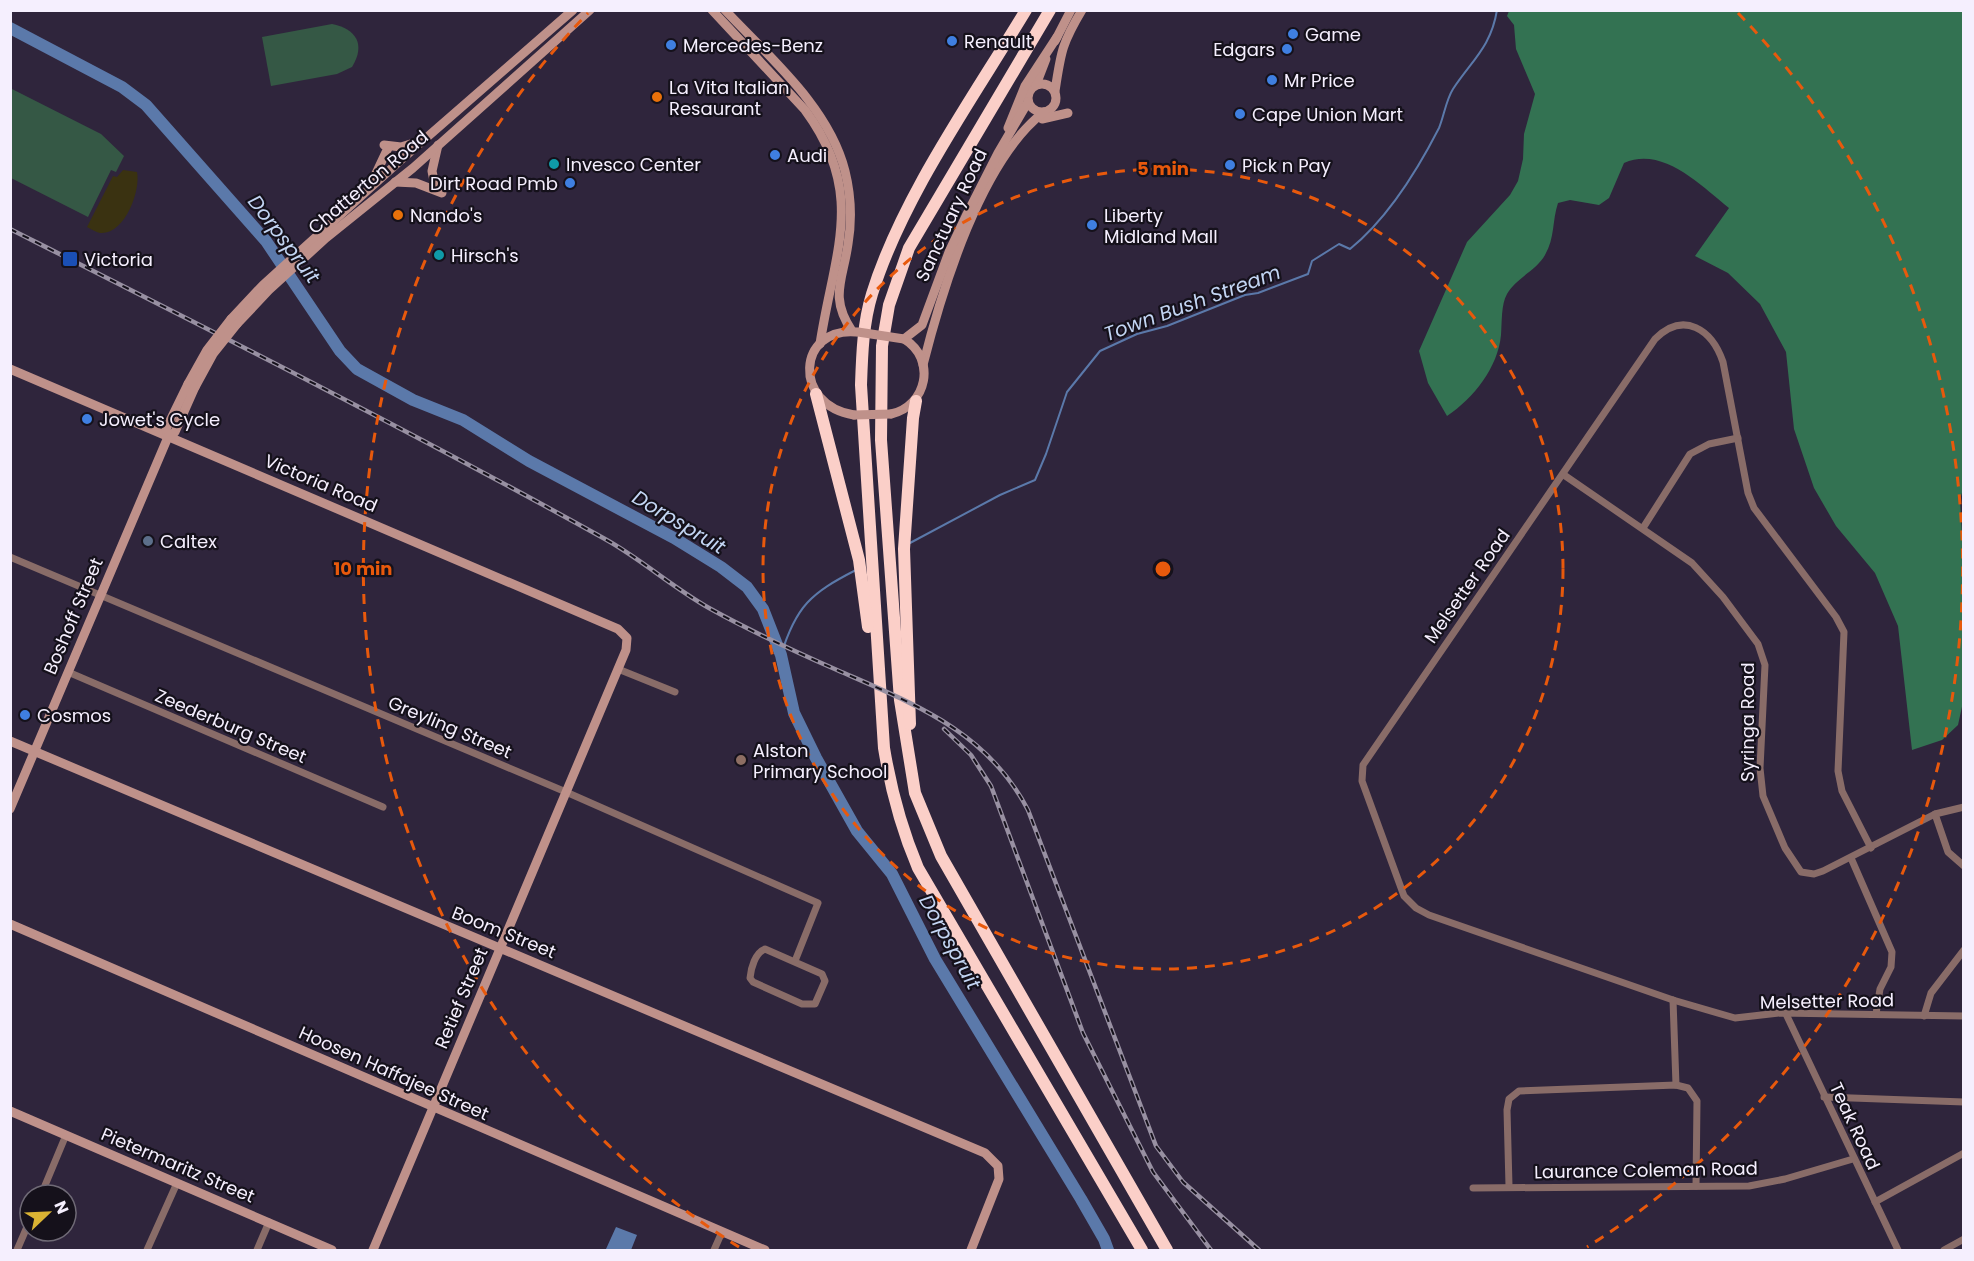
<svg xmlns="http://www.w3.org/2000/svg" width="1974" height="1261" font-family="Poppins,sans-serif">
<rect width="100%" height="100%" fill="#2f253c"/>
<!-- green -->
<g fill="#355845">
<path d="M 332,24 C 356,29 366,44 352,67 L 337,74 L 271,86 L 262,37 Z"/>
<path d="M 10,88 L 101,134 L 124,156 L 116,172 L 111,170 L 88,217 L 11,178 Z"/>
</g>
<!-- forest -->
<path fill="#337252" d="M 1509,11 L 1963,11 L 1964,485 L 1960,500 L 1964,569 L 1963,702 L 1958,725 L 1942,740 L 1912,750 L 1898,626 L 1875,573 L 1836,526 L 1814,488 L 1794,429 L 1786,352 L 1760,304 L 1728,273 L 1695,256 L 1729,208 C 1700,185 1663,146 1624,163 L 1609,198 L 1599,205 L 1570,200 L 1558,203 C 1552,221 1555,238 1545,255 C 1537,270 1516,278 1507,294 C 1501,304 1502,323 1501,335 C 1498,367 1474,398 1447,416 L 1428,383 L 1419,351 L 1467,242 L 1510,195 L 1518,181 L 1523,159 L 1524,134 L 1535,94 L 1516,49 L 1514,25 L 1507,16 Z"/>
<!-- sand -->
<path fill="#3a3211" d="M 123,170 L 137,172 C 141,190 125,235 100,233 C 96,232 91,229 87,227 L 113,176 L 117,177 Z"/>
<!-- water -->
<path fill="#5b79aa" d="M 616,1227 L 637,1235 L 631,1250 L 606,1249 Z"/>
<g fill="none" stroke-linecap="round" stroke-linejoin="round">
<!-- stream -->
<g stroke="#5b79aa" stroke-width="2">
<path d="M 910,543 L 1000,495 L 1035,480 L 1046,454 L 1067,392 L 1100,351 L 1137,334 L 1167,326 L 1245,295 L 1258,293 L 1308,274 L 1312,261 L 1339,244 L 1350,249 C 1387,219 1417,171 1439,128 C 1444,116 1446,100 1453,89 C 1472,60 1491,47 1497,10"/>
<path d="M 781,655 C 796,606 811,593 856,570"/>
</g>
<!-- river -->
<path stroke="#5b79aa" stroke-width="12" d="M 10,28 L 122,87 L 146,105 L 266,241 L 340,351 L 357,369 L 413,400 L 463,420 L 529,461 L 674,538 L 721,567 L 747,587 L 763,609 L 781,655 L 794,713 L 816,758 L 857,831 L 892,874 L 935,959 L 1081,1199 L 1104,1239 L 1108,1250"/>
<!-- street -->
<g stroke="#896c68" stroke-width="7">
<path d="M 1564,475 L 1692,563 L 1723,597 L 1758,644 L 1765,665 L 1760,768 L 1763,796 L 1785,848 L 1801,872 L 1814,874 L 1823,871 L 1935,814 L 1964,807"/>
<path d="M 1643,528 L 1690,454 L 1709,444 L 1738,438"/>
<path d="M 10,557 L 566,792 L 818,903 L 795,961"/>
<path d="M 618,669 L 675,692"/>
<path d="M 68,672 L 383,807"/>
<path d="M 1935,814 L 1948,852 L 1964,866"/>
<path d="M 1871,848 L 1842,791 L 1838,771 L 1844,632 L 1836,617 L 1754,508 L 1748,493 L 1723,362 C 1712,330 1684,310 1655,339 L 1363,765 L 1362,781 L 1404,896 L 1416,908 L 1429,915 L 1673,1000 L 1735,1018 L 1779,1013 L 1964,1016"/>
<path d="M 1851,858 L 1892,952 L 1891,967 L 1880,989 L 1876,1014"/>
<path d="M 765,949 L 822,974 L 825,981 L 815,1004 L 802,1004 L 753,982 L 750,978 C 751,968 755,953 765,949 Z"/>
<path d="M 1673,1000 L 1676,1085"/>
<path d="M 1786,1014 L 1898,1250"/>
<path d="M 1924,1016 L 1931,993 L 1964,950"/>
<path d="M 1824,1097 L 1964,1102"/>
<path d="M 1509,1186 L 1507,1110 L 1509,1099 L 1519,1091 L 1676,1085 L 1688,1088 L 1697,1101 L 1696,1186"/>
<path d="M 1473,1188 L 1749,1186 L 1785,1179 L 1853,1159"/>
<path d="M 41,1195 L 66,1135"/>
<path d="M 1875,1202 L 1964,1153"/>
<path d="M 17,1250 L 30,1220"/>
<path d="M 147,1250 L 177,1183"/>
<path d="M 257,1250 L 269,1222"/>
<path d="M 714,1250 L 722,1232"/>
<path d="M 1944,1250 L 1964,1239"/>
</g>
<!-- secondary -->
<g stroke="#bf918a" stroke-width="9">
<path d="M 712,10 L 805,110 C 867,194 834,252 820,344"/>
<path d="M 725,10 C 769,57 829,107 845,171 C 851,195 852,220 848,244 C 843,280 829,297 852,331"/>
<path d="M 1055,41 L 1071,10"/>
<circle cx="1042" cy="98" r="14"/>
<path d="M 1036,85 L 1046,59"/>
<path d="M 1055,91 C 1061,53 1061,45 1082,10"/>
<path d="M 1042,119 L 1068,113"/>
<path d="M 1008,128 L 1025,86 L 1057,37"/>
<path d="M 384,145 L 401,147 L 420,141"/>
<path d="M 372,182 L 388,148"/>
<path d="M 395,182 L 416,183 L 442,193"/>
<path d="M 435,186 L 432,171 L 438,145"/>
<path d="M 231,319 L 263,285 L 402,159 L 573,10"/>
<path d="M 237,324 L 269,290 L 326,238 L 413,168 L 590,10"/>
<path d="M 923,365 C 942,290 981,160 1044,112"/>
<path d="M 10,369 L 618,629 L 627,638 L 626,650 L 373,1250"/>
<path d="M 891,414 C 927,406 937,359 904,339 L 922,325 L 949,252 L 967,214 L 998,153 L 1028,102"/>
<path d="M 854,415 C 792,405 797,327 856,332"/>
<path d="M 168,437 L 166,429 L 188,384"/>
<path d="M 10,741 L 985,1153 L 998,1166 L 999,1179 L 971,1250"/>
<path d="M 10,809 L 168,437 L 175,432 L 195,387"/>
<path d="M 10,924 L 765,1250"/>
<path d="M 10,1111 L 332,1250"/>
</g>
<!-- highway -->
<g stroke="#fbcfc8" stroke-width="12">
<path d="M 1026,10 C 973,98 902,197 872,294 C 863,323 862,355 861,385 L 884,748 C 891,790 901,828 918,868 L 1142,1250"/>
<path d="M 1050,10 L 909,248 L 889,305 L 882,346 L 881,440 L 900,700 L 915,793 L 941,856 L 1167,1250"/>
<path d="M 816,394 L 859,560 L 868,627"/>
<path d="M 910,724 L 904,549 L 913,418 L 916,401"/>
</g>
<defs>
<g id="rail">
<path d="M 10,229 C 210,330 409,430 605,539 C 641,559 672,587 709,608 C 750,631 794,651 837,670 C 914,704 987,731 1028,810 L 1156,1146 L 1183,1182 L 1259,1250"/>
<path d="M 944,729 L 971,755 L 991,786 L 1083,1033 L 1153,1172 L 1211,1250"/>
</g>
</defs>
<!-- rail casing -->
<use href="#rail" stroke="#9890a2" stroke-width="4.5"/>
<!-- rail -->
<use href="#rail" stroke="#15111b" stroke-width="2" stroke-dasharray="7" stroke-linecap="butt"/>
<!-- secondary-bridge -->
<g stroke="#bf918a" stroke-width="9">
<path d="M 858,332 L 904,339"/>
<path d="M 188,384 L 207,350 L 231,319"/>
<path d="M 195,387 L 213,354 L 237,324"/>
<path d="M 854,415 L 891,414"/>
</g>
</g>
<!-- distance rings -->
<g fill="none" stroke="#e8590c" stroke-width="3" stroke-dasharray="10 8">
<circle cx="1163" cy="569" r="400"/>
<path d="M739 1247A800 800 0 0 1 588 13M1738 13A800 800 0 0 1 1587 1247"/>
</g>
<!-- markers -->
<g fill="#3f7fe0" stroke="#15111b" stroke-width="2">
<circle cx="1293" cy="34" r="6"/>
<circle cx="952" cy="41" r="6"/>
<circle cx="671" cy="45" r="6"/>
<circle cx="1287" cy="49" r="6"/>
<circle cx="1272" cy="80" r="6"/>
<circle cx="1240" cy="114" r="6"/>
<circle cx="775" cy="155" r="6"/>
<circle cx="1230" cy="165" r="6"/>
<circle cx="570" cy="183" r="6"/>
<circle cx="1092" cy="225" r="6"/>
<circle cx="87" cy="419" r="6"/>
<circle cx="25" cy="715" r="6"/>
</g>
<g fill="#e8710a" stroke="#15111b" stroke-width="2">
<circle cx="657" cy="97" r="6"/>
<circle cx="398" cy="215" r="6"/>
</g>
<g fill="#0f9aa8" stroke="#15111b" stroke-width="2">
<circle cx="554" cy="164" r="6"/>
<circle cx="439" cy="255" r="6"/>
</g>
<rect fill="#1a4fb4" stroke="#15111b" stroke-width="2" x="62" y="251" width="16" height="16" rx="3"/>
<circle fill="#5c6f8a" stroke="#15111b" stroke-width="2" cx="148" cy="541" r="6"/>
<circle fill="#8d6e63" stroke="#15111b" stroke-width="2" cx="741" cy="760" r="6"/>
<g text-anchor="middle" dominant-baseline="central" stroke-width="4.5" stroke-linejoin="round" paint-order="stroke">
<!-- poi labels -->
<g font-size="18" fill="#f5effe" stroke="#15111b" text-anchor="start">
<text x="1305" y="34">Game</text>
<text x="964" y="41">Renault</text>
<text x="683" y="45">Mercedes-Benz</text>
<text x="1275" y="49" text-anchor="end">Edgars</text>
<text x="1284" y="80">Mr Price</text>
<text x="669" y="87">La Vita Italian<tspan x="669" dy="21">Resaurant</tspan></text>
<text x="1252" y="114">Cape Union Mart</text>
<text x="787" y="155">Audi</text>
<text x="566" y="164">Invesco Center</text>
<text x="1242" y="165">Pick n Pay</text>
<text x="558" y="183" text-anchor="end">Dirt Road Pmb</text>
<text x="410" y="215">Nando's</text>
<text x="1104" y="215">Liberty<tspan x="1104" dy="21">Midland Mall</tspan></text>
<text x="451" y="255">Hirsch's</text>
<text x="84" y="259">Victoria</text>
<text x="99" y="419">Jowet's Cycle</text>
<text x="160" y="541">Caltex</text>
<text x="37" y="715">Cosmos</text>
<text x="753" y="750">Alston<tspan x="753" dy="21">Primary School</tspan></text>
</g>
<!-- street labels -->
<g font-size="18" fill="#f5effe" stroke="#15111b">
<text transform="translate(368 182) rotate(-40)">Chatterton Road</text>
<text transform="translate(951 215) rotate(-65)">Sanctuary Road</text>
<text transform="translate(321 483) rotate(23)">Victoria Road</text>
<text transform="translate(1467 586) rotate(-55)">Melsetter Road</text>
<text transform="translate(73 616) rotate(-67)">Boshoff Street</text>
<text transform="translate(1747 722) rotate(-90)">Syringa Road</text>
<text transform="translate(231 726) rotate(23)">Zeederburg Street</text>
<text transform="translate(450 727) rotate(23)">Greyling Street</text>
<text transform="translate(504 932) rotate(22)">Boom Street</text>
<text transform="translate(461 998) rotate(-67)">Retief Street</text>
<text transform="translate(1827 1001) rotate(-1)">Melsetter Road</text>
<text transform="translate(394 1073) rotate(24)">Hoosen Haffajee Street</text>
<text transform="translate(1855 1126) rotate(65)">Teak Road</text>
<text transform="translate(178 1165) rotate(23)">Pietermaritz Street</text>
<text transform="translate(1646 1170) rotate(-1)">Laurance Coleman Road</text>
</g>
<!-- water labels -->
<g font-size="20" font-style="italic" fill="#c3d5f3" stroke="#15111b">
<text transform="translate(284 239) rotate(53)">Dorpspruit</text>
<text transform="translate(1192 303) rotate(-20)">Town Bush Stream</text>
<text transform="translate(679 522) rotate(31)">Dorpspruit</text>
<text transform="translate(950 942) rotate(61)">Dorpspruit</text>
</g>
</g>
<circle cx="1163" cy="569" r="9" fill="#e8590c" stroke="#15111b" stroke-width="3"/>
<g font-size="18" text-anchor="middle" font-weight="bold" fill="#e8590c" stroke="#15111b" stroke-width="4.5" stroke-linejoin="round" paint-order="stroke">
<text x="1163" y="175">5 min</text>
<text x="363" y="575">10 min</text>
</g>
<!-- border -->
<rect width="1974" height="1261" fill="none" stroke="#f5effe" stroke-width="24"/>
<!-- north arrow -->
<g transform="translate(48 1213) rotate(67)"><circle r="28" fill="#15111b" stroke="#6f6a76" stroke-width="1.5"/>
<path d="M0-4.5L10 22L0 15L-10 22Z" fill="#dab333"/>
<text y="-9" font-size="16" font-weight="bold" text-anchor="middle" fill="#f5effe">N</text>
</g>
</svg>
